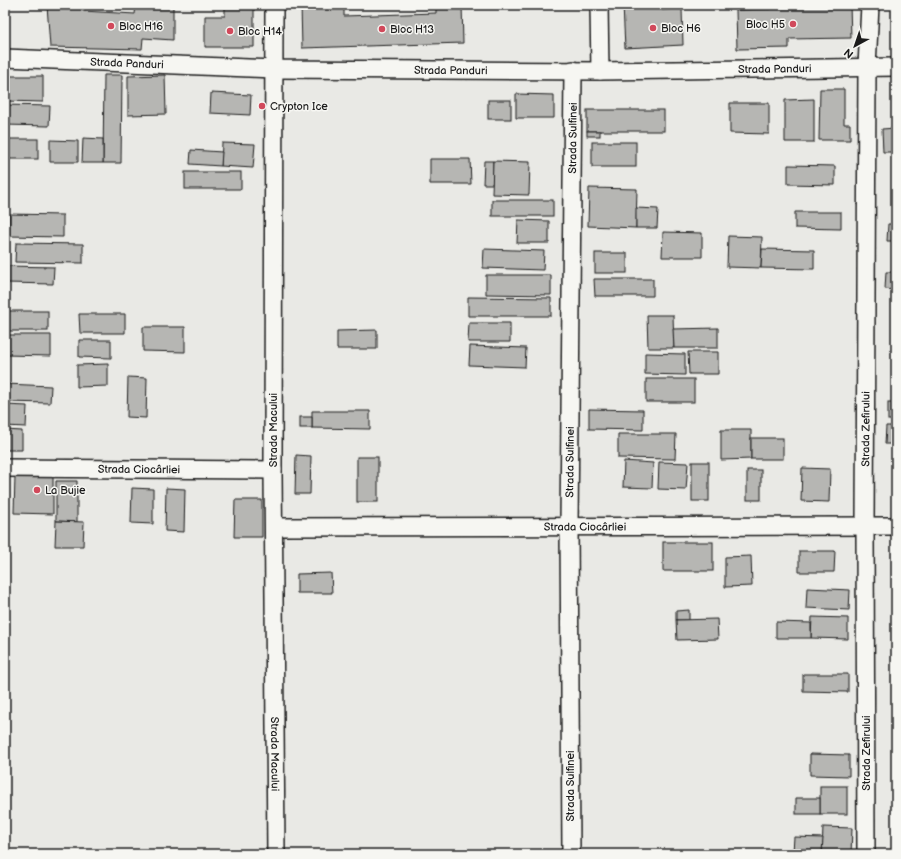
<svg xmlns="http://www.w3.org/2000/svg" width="901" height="859" font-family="'Balsamiq Sans',sans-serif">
<rect width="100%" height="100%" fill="#e9e9e5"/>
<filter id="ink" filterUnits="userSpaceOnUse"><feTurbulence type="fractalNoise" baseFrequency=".025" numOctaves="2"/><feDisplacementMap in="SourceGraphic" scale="8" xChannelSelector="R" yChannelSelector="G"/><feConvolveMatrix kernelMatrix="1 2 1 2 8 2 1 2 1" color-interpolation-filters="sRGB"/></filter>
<g filter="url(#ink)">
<!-- building -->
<g fill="#b6b6b3" stroke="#1c1c1c">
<path d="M 47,5 L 82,5 L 83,11 L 135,14 L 136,5 L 173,5 L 173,40 L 143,38 L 142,49 L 50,47 Z"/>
<path d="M 225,5 L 254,5 L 254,47 L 205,47 L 205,16 L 225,16 Z"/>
<path d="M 301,5 L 344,5 L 344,16 L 436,13 L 436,5 L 462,5 L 463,43 L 302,48 Z"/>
<path d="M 623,5 L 662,5 L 662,10 L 682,9 L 683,45 L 625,48 Z"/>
<path d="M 770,5 L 850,5 L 851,38 L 789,39 L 789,48 L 737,49 L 736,10 L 770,9 Z"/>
<path d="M 104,75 L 122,75 L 121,163 L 103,163 Z"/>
<path d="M 165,75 L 166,114 L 128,115 L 128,76 Z"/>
<path d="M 5,76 L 43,76 L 43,102 L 5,101 Z"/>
<path d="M 820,89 L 844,89 L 844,124 L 850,124 L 850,140 L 819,140 Z"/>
<path d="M 211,93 L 251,95 L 250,115 L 210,113 Z"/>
<path d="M 516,94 L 554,95 L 554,118 L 516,118 Z"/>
<path d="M 893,96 L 896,96 L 896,116 L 894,116 Z"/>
<path d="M 814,99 L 814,142 L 785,142 L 785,100 Z"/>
<rect x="488" y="100" width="23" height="19"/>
<path d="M 730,103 L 769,103 L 769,134 L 730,133 Z"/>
<path d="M 5,105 L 50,106 L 49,126 L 5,125 Z"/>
<rect x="587" y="110" width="77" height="21"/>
<path d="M 896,128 L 896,152 L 883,152 L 882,129 Z"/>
<rect x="587" y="131" width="13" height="5"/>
<path d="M 83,138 L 103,139 L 103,163 L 82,163 Z"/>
<rect x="5" y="139" width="33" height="20"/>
<path d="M 50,140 L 78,141 L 78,162 L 50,162 Z"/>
<rect x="592" y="142" width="44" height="25"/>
<path d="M 222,143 L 255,144 L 253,168 L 221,166 Z"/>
<path d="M 191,150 L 222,152 L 221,166 L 190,164 Z"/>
<path d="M 430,159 L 470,159 L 471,184 L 430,184 Z"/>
<path d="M 484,161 L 493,161 L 493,184 L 483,184 Z"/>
<path d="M 493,161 L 530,162 L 529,195 L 492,194 Z"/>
<path d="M 788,165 L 835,166 L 835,185 L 788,184 Z"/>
<rect x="185" y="172" width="56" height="17"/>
<path d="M 589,188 L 637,189 L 636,228 L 588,226 Z"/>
<rect x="492" y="200" width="61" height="16"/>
<path d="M 636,208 L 658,209 L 657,228 L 636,228 Z"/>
<path d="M 795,212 L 841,212 L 841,229 L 795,228 Z"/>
<rect x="5" y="214" width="4" height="16"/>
<path d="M 9,214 L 63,215 L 63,237 L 9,236 Z"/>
<path d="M 518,220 L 549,221 L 549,243 L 517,243 Z"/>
<path d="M 888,224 L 896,224 L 896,241 L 887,241 Z"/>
<path d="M 663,232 L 702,233 L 702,257 L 662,257 Z"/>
<path d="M 728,236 L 762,237 L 761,268 L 727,267 Z"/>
<path d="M 16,243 L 83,244 L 83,263 L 15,262 Z"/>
<path d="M 484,249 L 544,251 L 543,270 L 483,268 Z"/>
<path d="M 762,249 L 814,250 L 814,269 L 761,268 Z"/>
<rect x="595" y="253" width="32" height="20"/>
<path d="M 6,266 L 54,267 L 53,284 L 6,283 Z"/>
<path d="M 886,272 L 896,272 L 896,290 L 885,289 Z"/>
<path d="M 486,275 L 551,275 L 551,295 L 486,294 Z"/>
<path d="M 594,279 L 653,279 L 653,296 L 595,296 Z"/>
<path d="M 468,297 L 551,298 L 551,316 L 468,316 Z"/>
<rect x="5" y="311" width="43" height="20"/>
<path d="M 79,314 L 125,314 L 125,333 L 80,333 Z"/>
<path d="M 647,315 L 673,315 L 674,348 L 648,348 Z"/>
<path d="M 469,323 L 510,323 L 510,342 L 468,342 Z"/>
<path d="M 143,327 L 185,327 L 185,352 L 143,351 Z"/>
<path d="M 718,328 L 718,348 L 674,348 L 673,329 Z"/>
<path d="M 377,330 L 377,349 L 337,349 L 337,331 Z"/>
<path d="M 5,335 L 51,335 L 51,356 L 5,355 Z"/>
<path d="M 79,340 L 111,340 L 111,358 L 79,357 Z"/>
<path d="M 470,346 L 526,348 L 525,367 L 469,365 Z"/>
<path d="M 688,352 L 718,352 L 718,374 L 689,374 Z"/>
<path d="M 645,353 L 685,354 L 685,375 L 645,374 Z"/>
<path d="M 108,364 L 108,386 L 77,387 L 77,365 Z"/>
<path d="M 128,377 L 147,378 L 146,418 L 127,417 Z"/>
<rect x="646" y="379" width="48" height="23"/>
<path d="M 5,384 L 51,386 L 50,403 L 5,402 Z"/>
<rect x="888" y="402" width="8" height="18"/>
<path d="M 5,405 L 27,406 L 26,427 L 5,426 Z"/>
<path d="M 589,409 L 643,410 L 643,430 L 589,429 Z"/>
<path d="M 312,411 L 370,411 L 370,429 L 312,428 Z"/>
<rect x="300" y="417" width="12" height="11"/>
<path d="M 886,426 L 896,426 L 896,444 L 885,444 Z"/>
<path d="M 5,430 L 22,431 L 22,450 L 5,450 Z"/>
<path d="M 721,430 L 751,430 L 751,459 L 721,460 Z"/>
<path d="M 618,434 L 676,434 L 675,459 L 618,458 Z"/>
<rect x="751" y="438" width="32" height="21"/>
<path d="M 296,455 L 311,456 L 310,494 L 295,494 Z"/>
<rect x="357" y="457" width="21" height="45"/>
<path d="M 624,461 L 653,463 L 652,488 L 623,487 Z"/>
<path d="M 659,462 L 688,463 L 686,490 L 658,489 Z"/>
<rect x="692" y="462" width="17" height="39"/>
<path d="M 802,468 L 830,469 L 829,502 L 801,501 Z"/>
<rect x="747" y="470" width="14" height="30"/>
<path d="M 15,477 L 53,477 L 53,514 L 14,513 Z"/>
<path d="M 56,481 L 77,481 L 77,522 L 56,521 Z"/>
<path d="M 132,488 L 153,489 L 153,524 L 131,523 Z"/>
<path d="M 166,488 L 185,489 L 184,532 L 165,531 Z"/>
<path d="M 235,500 L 262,500 L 262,537 L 234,537 Z"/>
<path d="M 56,521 L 84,522 L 83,546 L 55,546 Z"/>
<rect x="663" y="542" width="50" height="29"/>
<path d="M 799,551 L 835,551 L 834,572 L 799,572 Z"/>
<path d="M 751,556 L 752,586 L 725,587 L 725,557 Z"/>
<path d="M 331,573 L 332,593 L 297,593 L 297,574 Z"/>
<path d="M 807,588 L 850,590 L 849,610 L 806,608 Z"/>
<path d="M 689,610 L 689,620 L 676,620 L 676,611 Z"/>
<path d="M 812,617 L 848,618 L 848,639 L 811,638 Z"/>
<path d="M 717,619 L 718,639 L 677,640 L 676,620 Z"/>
<path d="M 776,622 L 811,623 L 811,638 L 776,638 Z"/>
<path d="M 803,674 L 848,674 L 848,692 L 803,691 Z"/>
<path d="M 810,754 L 849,755 L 849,776 L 810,775 Z"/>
<rect x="820" y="786" width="27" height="28"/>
<rect x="796" y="798" width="24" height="16"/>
<path d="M 823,827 L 852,828 L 851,854 L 822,853 Z"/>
<path d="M 794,837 L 823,838 L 822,853 L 793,852 Z"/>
</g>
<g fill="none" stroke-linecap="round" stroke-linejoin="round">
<defs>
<g id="minor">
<path id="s1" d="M 274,5 L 273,470 L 276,854"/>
<path d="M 599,5 L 600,71"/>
<path id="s2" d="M 5,58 L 275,69 L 600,71 L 896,67"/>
<path id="s3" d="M 5,468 L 273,470"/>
<path id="s4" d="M 274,527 L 896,526"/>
<path id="s5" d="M 571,854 L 569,527 L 573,70"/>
<path id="s6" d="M 866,854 L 865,526 L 867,67 L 870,5"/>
</g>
</defs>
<!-- minor casing -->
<use href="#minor" stroke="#1c1c1c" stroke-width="20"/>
<!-- minor -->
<use href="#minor" stroke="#f6f6f2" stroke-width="17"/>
</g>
</g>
<!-- markers -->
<g fill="#d1495b" stroke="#f6f6f2" stroke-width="1.5">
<circle cx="793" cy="24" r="4"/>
<circle cx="111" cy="26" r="4"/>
<circle cx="653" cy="28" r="4"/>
<circle cx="382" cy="29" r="4"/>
<circle cx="230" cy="31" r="4"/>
<circle cx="262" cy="106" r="4"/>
<circle cx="37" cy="490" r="4"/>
</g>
<g text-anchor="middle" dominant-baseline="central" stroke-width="3" stroke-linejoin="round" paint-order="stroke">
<!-- poi labels -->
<g font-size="11" fill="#1c1c1c" stroke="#f6f6f2" text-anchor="start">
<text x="785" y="24" text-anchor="end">Bloc H5</text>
<text x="119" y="26">Bloc H16</text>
<text x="661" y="28">Bloc H6</text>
<text x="390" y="29">Bloc H13</text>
<text x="238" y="31">Bloc H14</text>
<text x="270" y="106">Crypton Ice</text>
<text x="45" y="490">La Bujie</text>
</g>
<!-- street labels -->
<g font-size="11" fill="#1c1c1c" stroke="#f6f6f2">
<text stroke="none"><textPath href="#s2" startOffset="122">Strada Panduri</textPath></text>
<text stroke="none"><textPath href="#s2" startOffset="770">Strada Panduri</textPath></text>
<text stroke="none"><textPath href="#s2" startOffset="446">Strada Panduri</textPath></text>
<text stroke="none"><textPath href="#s5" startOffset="716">Strada Sulfinei</textPath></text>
<text stroke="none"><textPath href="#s6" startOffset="425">Strada Zefirului</textPath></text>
<text transform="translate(273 430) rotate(-90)">Strada Macului</text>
<text stroke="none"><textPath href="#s5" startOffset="392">Strada Sulfinei</textPath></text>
<text stroke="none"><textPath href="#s3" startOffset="134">Strada Ciocârliei</textPath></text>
<text stroke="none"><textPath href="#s4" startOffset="311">Strada Ciocârliei</textPath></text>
<text stroke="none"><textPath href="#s1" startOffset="749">Strada Macului</textPath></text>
<text transform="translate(866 753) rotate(-90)">Strada Zefirului</text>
<text transform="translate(570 786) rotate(-90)">Strada Sulfinei</text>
</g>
</g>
<!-- margin -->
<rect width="901" height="859" fill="none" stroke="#f6f6f2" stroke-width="20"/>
<rect x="10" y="10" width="881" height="839" fill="none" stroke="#1c1c1c" stroke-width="1.5" filter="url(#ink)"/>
<!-- north arrow -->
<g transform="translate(855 46) rotate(220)" stroke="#f6f6f2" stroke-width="3" paint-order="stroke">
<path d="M0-3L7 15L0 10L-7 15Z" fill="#1c1c1c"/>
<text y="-6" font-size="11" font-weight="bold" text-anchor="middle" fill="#1c1c1c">N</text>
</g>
</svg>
